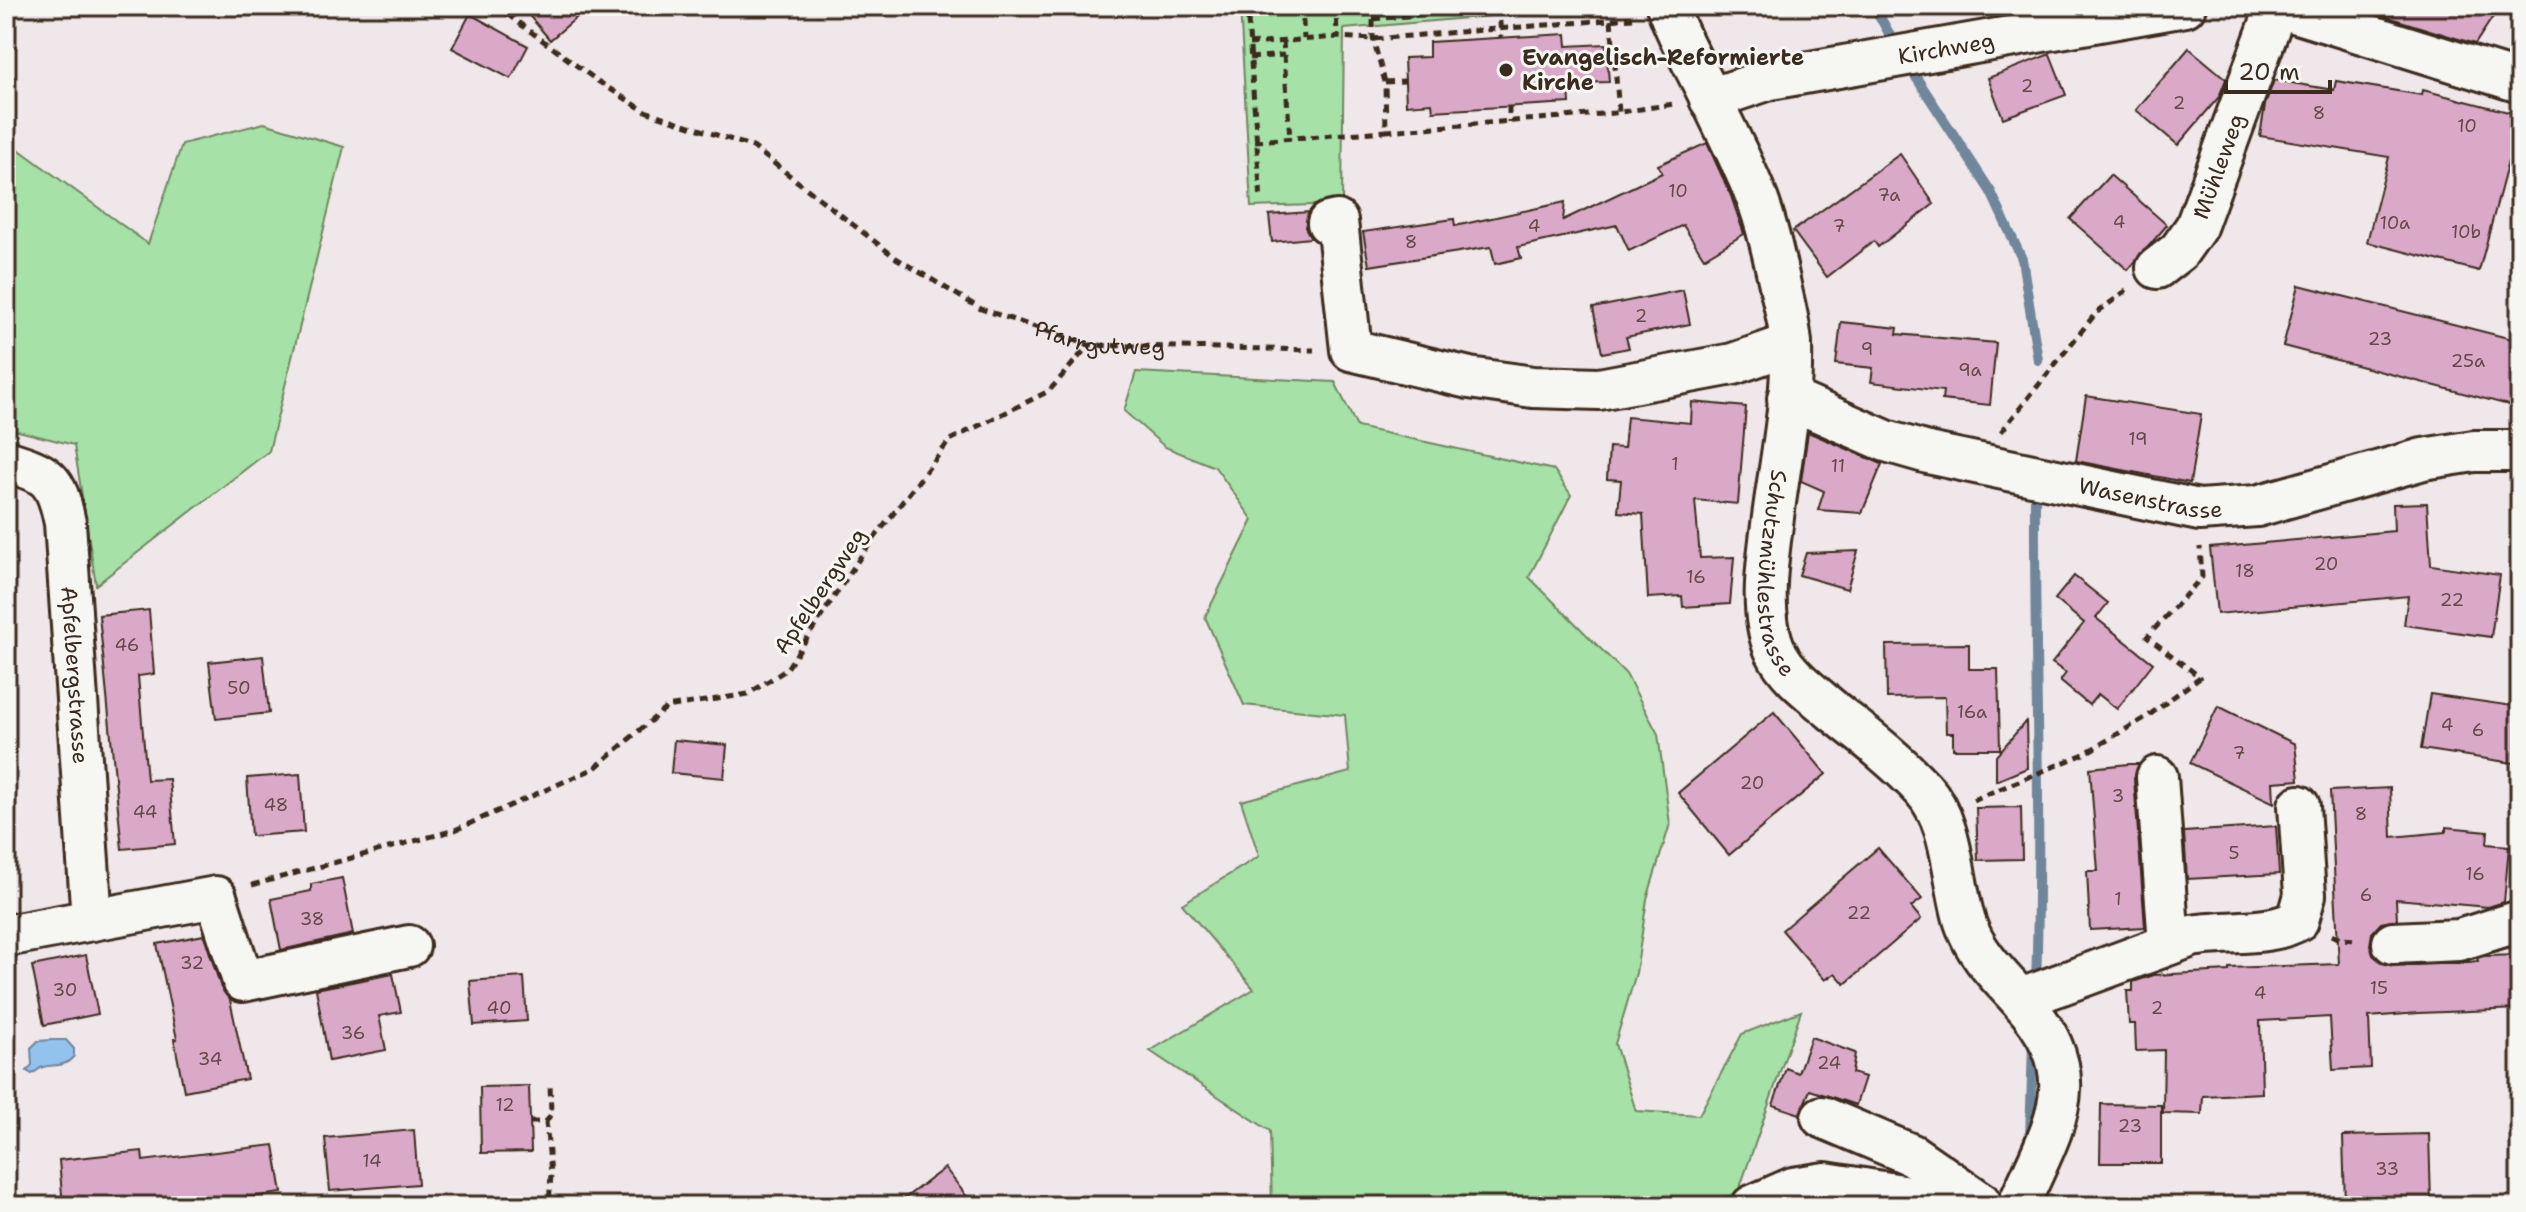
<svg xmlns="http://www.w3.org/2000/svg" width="2526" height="1212" font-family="'Shantell Sans',sans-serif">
<rect width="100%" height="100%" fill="#f0e7ea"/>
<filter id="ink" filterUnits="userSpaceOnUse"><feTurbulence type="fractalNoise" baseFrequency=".0125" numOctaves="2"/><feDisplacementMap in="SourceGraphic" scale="16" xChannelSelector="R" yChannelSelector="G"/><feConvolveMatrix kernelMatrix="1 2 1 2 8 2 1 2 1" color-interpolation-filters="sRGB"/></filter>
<g filter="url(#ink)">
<!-- green -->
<g fill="#a6e1a7" stroke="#708662" stroke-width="2">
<path d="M 1240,6 L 1602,6 L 1344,29 L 1342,204 L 1251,207 Z"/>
<path d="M 264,123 L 344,147 L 269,451 L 96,585 L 74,445 L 6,428 L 6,140 L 148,244 L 182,144 Z"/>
<path d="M 1136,372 L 1335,382 L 1357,427 L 1554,470 L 1571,495 L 1529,577 L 1626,674 L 1658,734 L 1670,824 L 1647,899 L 1636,973 L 1615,1044 L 1636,1111 L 1699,1115 L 1742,1034 L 1801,1011 L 1738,1193 L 1699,1206 L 1636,1206 L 1613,1202 L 1612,1206 L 1272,1206 L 1270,1131 L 1150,1051 L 1254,989 L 1182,904 L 1259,856 L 1241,801 L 1350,772 L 1345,715 L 1244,705 L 1205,617 L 1253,520 L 1215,467 L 1165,447 L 1124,411 Z"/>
</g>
<!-- water -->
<path fill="#92c3ee" stroke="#6f869b" stroke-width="2" d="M 52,1040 L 66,1040 L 74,1049 L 74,1056 C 64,1068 56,1064 43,1067 C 39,1068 36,1072 32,1074 L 27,1071 L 32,1065 L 31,1048 L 38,1041 Z"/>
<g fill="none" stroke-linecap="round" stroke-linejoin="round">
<!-- stream -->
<g stroke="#6f869b" stroke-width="10">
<path d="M 1874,6 L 1891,37"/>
<path d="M 1910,68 L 1991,192 L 2022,259 L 2038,360"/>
<path d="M 2035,495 C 2034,658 2042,821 2036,983"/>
<path d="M 2030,1139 L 2033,1043"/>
</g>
</g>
<!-- building -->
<g fill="#daa9c8" stroke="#3b2a1e" stroke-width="2">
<path d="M 521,6 L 590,6 L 550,40 Z"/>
<path d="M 2368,6 L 2500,6 L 2475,44 L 2368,11 Z"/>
<path d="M 470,14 L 528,46 L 511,79 L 452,48 Z"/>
<path d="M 1566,34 L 1567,46 L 1606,44 L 1609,82 L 1569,83 L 1570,103 L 1433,111 L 1432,103 L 1406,105 L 1404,58 L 1429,57 L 1429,42 Z"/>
<path d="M 2189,48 L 2226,79 L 2219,97 L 2178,145 L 2136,110 Z"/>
<path d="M 2050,54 L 2066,95 L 2003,118 L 1988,78 Z"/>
<path d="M 2274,80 L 2334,90 L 2336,81 L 2422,95 L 2423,90 L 2520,115 L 2520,165 L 2508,162 L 2479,271 L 2367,242 L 2389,157 L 2260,136 L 2265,105 Z"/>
<path d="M 1707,143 L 1731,196 L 1744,234 L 1704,258 L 1683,225 L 1629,251 L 1617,225 L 1518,247 L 1521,258 L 1495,264 L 1491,247 L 1369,266 L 1363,232 L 1454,219 L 1455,226 L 1565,202 L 1563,220 L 1662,173 L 1658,165 Z"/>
<path d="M 1900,154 L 1934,204 L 1878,247 L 1874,241 L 1827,277 L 1793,231 Z"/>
<path d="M 2110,175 L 2167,225 L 2128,270 L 2070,219 Z"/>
<path d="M 1309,212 L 1305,227 L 1311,238 L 1272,242 L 1269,215 Z"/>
<path d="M 2299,285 L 2520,341 L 2520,408 L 2283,346 Z"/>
<path d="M 1683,290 L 1690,324 L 1626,337 L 1629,348 L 1602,353 L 1593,308 Z"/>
<path d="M 1841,322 L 1898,328 L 1897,334 L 1996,343 L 1990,405 L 1942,400 L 1943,391 L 1871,382 L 1873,368 L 1836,364 Z"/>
<path d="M 2086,396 L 2201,414 L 2190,483 L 2076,461 Z"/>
<path d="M 1692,402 L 1746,407 L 1738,504 L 1695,500 L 1700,558 L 1734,557 L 1730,604 L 1683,607 L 1682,596 L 1648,598 L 1643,514 L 1618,512 L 1621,480 L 1607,479 L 1609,447 L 1624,448 L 1627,417 L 1691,423 Z"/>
<path d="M 1808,432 L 1882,464 L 1862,513 L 1818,510 L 1824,491 L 1801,481 Z"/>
<path d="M 2427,503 L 2431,565 L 2500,575 L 2491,637 L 2404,625 L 2408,596 L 2217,614 L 2210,548 L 2394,531 L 2393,504 Z"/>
<path d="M 1858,551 L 1847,589 L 1799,575 L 1806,553 Z"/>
<path d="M 2074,576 L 2108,603 L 2096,618 L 2153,663 L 2117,709 L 2098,694 L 2089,705 L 2060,681 L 2066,673 L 2052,663 L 2084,623 L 2055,599 Z"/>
<path d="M 149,610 L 154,674 L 138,676 L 147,780 L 169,779 L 175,844 L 122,849 L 99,615 Z"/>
<path d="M 1969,644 L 1969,669 L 1998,669 L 2000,749 L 1953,749 L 1953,733 L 1946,733 L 1945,697 L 1887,698 L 1886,645 Z"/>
<path d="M 263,656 L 269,713 L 216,719 L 209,662 Z"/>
<path d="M 2430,694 L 2520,707 L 2520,764 L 2421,749 Z"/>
<path d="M 2218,706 L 2295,744 L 2299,780 L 2273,782 L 2274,803 L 2190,763 Z"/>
<path d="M 1774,712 L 1826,774 L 1729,855 L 1678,793 Z"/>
<path d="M 2026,721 L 2027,768 L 1996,781 L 1996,756 Z"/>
<path d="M 674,740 L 727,745 L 724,778 L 671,773 Z"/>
<path d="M 2129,764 L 2139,764 L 2134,779 L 2145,927 L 2090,930 L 2087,871 L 2098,871 L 2090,768 Z"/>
<path d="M 300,774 L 304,832 L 251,836 L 247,778 Z"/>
<path d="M 2390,788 L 2392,837 L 2446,832 L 2446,827 L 2488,831 L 2487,844 L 2509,846 L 2504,902 L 2488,907 L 2396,899 L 2397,920 L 2381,923 L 2372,933 L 2370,945 L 2373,955 L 2382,963 L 2394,966 L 2460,963 L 2478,961 L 2477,958 L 2484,956 L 2520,955 L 2520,1009 L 2419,1013 L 2369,1017 L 2371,1068 L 2333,1070 L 2330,1017 L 2260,1021 L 2262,1093 L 2203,1096 L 2202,1114 L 2163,1113 L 2164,1050 L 2136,1051 L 2135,1024 L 2129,1024 L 2127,991 L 2133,991 L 2133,982 L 2154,975 L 2229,971 L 2229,968 L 2339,964 L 2330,791 Z"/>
<path d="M 2021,807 L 2022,859 L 1978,860 L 1976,808 Z"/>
<path d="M 2276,826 L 2279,874 L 2187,879 L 2184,832 Z"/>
<path d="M 1878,848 L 1922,899 L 1911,907 L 1921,919 L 1845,984 L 1835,973 L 1825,980 L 1782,930 Z"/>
<path d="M 342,878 L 353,934 L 281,950 L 271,899 L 311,891 L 311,884 Z"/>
<path d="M 204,935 L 221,988 L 230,1000 L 247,1079 L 184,1091 L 174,1039 L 177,1039 L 157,944 Z"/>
<path d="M 86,955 L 98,1014 L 44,1025 L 32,966 Z"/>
<path d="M 393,974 L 401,1012 L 379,1016 L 386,1050 L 329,1061 L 316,989 Z"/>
<path d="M 524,977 L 527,1021 L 474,1025 L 470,981 Z"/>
<path d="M 1811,1037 L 1855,1053 L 1852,1073 L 1865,1077 L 1856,1105 L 1810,1090 L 1800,1114 L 1773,1105 L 1786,1068 L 1798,1073 Z"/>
<path d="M 529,1086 L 531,1152 L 481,1153 L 480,1087 Z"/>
<path d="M 2101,1104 L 2161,1105 L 2161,1163 L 2100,1163 Z"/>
<path d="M 414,1130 L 418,1184 L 330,1191 L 325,1138 Z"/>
<path d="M 2429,1134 L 2431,1202 L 2345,1205 L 2343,1136 Z"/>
<path d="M 274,1145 L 282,1193 L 180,1206 L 63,1206 L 59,1160 L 142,1151 L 143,1161 Z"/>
<path d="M 945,1168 L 974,1206 L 894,1206 Z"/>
</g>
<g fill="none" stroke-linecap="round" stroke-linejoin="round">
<defs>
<g id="minor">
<path id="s2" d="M 1667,6 C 1677,35 1693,63 1707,91 C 1724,127 1744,164 1758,201 C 1768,228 1774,257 1780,285 C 1784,304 1790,325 1791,345 C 1793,404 1779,467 1772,525 C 1767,563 1759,617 1776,652 C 1787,675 1812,693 1832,710 C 1863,735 1895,759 1923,789 C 1954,823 1952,880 1965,922 C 1975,953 1998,975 2019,998 C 2091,1077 2054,1123 2018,1206"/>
<path d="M 2275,6 L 2520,82"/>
<path id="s3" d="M 1710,99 L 1770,79 L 2185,6"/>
<path d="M 1328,223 L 1337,221 L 1351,350 L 1469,378 L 1533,387 L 1599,389 L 1733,364 L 1791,344"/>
<path id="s4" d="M 2157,268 L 2179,251 L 2196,227 L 2277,6"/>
<path id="s5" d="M 1788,398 L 1886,441 L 1928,453 L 2199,510 L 2257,506 L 2423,459 L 2474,451 L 2520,451"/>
<path id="s6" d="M 6,461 C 49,474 56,478 65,523 L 92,920 L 6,936"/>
<path d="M 2157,777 L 2169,944"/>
<path d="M 92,920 L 216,897 L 243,981 L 409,946"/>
<path d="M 2393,943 L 2459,940 L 2520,921"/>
<path d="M 2021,999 L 2192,936 C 2224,930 2272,936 2298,920 L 2305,895 L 2299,806"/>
<path d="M 1822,1117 L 1912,1155 L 1980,1202"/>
<path d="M 1752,1206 L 1793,1188 L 1825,1183 L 1934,1200 L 1980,1203"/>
</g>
</defs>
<!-- minor casing -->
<use href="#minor" stroke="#3b2a1e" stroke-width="46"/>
<!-- path -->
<g stroke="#3b2a1e" stroke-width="5" stroke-dasharray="8 6" stroke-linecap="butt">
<path id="s1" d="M 496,6 L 599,82 L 645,111 L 753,147 L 896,258 L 981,309 L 1089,345 L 1314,350"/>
<path d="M 1247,6 L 1261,201"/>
<path d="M 1302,6 L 1304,39"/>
<path d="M 1336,6 L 1337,37"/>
<path d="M 1373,6 L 1373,39 L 1385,82 L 1386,131 L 1614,113 L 1674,104"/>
<path d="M 1499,7 L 1501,38"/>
<path d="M 1373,19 L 1515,6"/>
<path d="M 1611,20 L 1619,112"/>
<path d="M 1283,41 L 1290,139"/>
<path d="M 1249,44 L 1337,37 L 1373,39 L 1633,18"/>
<path d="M 1250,58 L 1284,55"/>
<path d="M 1385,82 L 1405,81"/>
<path d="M 1509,106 L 1509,122"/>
<path d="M 1255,141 L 1386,131"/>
<path d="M 2001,432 L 2096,313 L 2130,288"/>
<path d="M 1973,800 L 2084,754 L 2148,716 L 2200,677 L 2147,637 L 2202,577 L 2200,547"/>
<path d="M 252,885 L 455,830 L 595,768 L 667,707 L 748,694 L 786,670 L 863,553 L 950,440 L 1049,391 L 1089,345"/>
<path d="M 2332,935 L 2340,939 L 2357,940"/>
<path d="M 530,1122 L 546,1122 L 551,1173 L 549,1206"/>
<path d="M 546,1122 L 551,1114 L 550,1083"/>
</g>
<!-- minor -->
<use href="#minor" stroke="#f6f6f2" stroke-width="40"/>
</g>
</g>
<!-- markers -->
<circle fill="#3b2a1e" stroke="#f6f6f2" stroke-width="3" cx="1506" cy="70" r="8"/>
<g text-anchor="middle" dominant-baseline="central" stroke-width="6" stroke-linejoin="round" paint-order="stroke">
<!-- number labels -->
<g font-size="18" fill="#634a48">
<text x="2027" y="86">2</text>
<text x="2179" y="103">2</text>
<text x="2319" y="113">8</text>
<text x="2467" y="126">10</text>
<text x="1678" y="191">10</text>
<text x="1889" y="195">7a</text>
<text x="2119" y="222">4</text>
<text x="2395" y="223">10a</text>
<text x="1534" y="226">4</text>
<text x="1839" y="226">7</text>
<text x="2466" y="232">10b</text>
<text x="1411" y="242">8</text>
<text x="1641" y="316">2</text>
<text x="2380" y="339">23</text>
<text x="1867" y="349">9</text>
<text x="2468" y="361">25a</text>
<text x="1970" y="370">9a</text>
<text x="2138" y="439">19</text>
<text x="1675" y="464">1</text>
<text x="1838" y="466">11</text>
<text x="2326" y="564">20</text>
<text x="2245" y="571">18</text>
<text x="1696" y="577">16</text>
<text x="2452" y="600">22</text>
<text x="127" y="645">46</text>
<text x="239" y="688">50</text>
<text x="1972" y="712">16a</text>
<text x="2447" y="725">4</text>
<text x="2478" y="730">6</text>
<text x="2239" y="753">7</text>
<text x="1752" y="783">20</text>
<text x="2118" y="796">3</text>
<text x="276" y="805">48</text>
<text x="145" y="812">44</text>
<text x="2361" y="814">8</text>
<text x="2234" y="853">5</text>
<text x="2475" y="874">16</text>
<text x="2366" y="895">6</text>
<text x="2118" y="899">1</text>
<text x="1859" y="913">22</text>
<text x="312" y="919">38</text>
<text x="192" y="963">32</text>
<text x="2379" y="988">15</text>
<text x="65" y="990">30</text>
<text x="2260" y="993">4</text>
<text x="499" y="1008">40</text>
<text x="2157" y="1008">2</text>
<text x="353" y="1033">36</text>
<text x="210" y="1059">34</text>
<text x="1829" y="1063">24</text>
<text x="505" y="1105">12</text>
<text x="2130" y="1126">23</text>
<text x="372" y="1161">14</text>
<text x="2387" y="1169">33</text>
</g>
<!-- street labels -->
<g font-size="22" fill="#3b2a1e" stroke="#f6f6f2">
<text stroke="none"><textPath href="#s3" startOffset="242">Kirchweg</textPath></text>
<text stroke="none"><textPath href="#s4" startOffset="122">Mühleweg</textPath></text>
<text stroke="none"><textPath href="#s1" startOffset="700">Pfarrgutweg</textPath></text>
<text stroke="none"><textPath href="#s5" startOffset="378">Wasenstrasse</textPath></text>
<text stroke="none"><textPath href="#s2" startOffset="594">Schutzmühlestrasse</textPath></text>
<text transform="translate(820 591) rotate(-56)">Apfelbergweg</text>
<text stroke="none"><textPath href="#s6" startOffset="246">Apfelbergstrasse</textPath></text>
</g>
<!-- poi labels -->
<g font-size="22" font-weight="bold" fill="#3b2a1e" stroke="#f6f6f2" text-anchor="start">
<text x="1522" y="57">Evangelisch-Reformierte<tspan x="1522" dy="25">Kirche</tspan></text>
</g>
</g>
<!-- margin -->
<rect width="2526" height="1212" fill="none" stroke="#f6f6f2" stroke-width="32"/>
<rect x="16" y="16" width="2494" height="1180" fill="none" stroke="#3b2a1e" stroke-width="3" filter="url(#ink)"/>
<!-- scale -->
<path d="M2226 80v12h104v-12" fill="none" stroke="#3b2a1e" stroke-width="4"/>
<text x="2238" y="80" font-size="24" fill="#3b2a1e" stroke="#f6f6f2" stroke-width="6" paint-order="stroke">20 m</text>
</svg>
